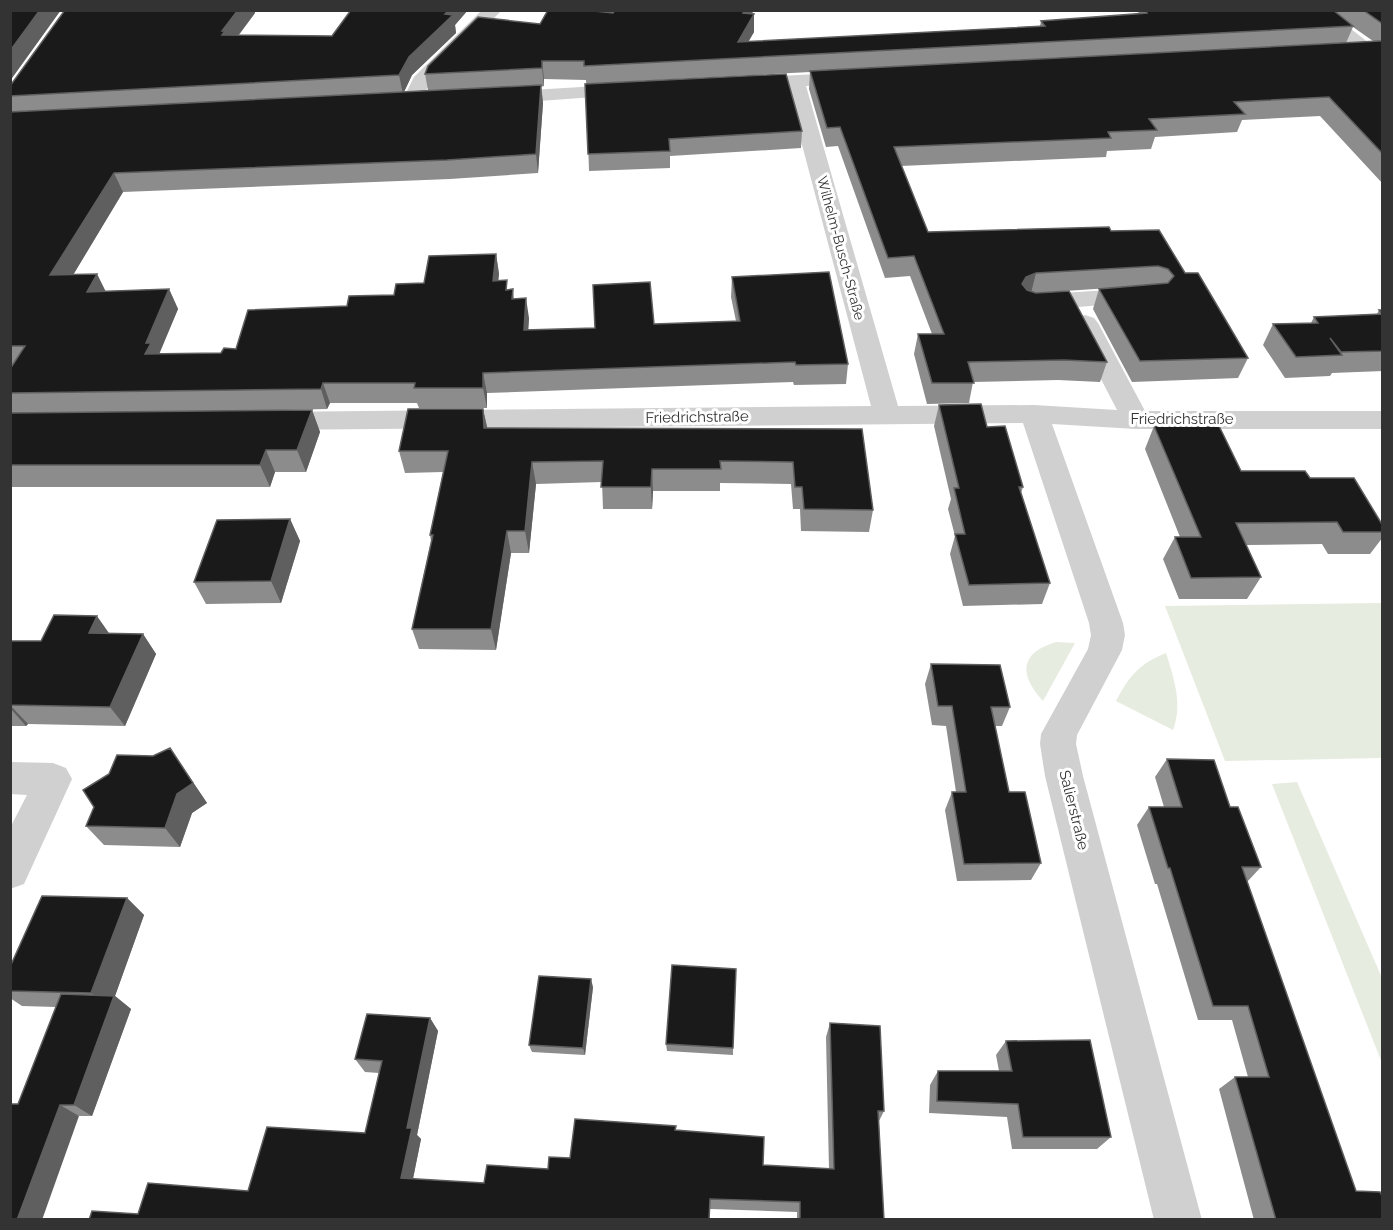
<svg xmlns="http://www.w3.org/2000/svg" width="1393" height="1230" font-family="Raleway,sans-serif">
<rect width="100%" height="100%" fill="#fff"/>
<!-- green -->
<g fill="#e6ecdf">
<path d="M 1382,603 L 1382,758 L 1225,761 L 1165,606 Z"/>
<path d="M 1056,642 L 1075,643 L 1043,701 C 1019,675 1019,653 1056,642 Z"/>
<path d="M 1166,653 C 1174,679 1183,704 1173,730 L 1116,701 C 1130,675 1139,664 1166,653 Z"/>
<path d="M 1297,782 L 1382,978 L 1382,1063 L 1272,784 Z"/>
</g>
<g fill="none" stroke-linecap="round" stroke-linejoin="round">
<!-- minor -->
<g fill="#d0d0d0" fill-rule="evenodd">
<path d="M 482,10 L 502,10 L 430,83 L 418,107 L 404,107 L 401,103 L 414,77 Z"/>
<path d="M 1306,10 L 1327,10 L 1379,51 L 1377,55 L 1363,55 Z"/>
<path d="M 854,72 L 861,74 L 864,78 L 861,82 L 806,86 L 898,406 L 1034,405 L 1117,410 L 1072,323 L 1076,318 L 1085,315 L 1094,318 L 1098,323 L 1145,411 L 1382,411 L 1382,429 L 1136,429 L 1052,424 L 1123,623 L 1125,635 L 1122,650 L 1077,735 L 1076,744 L 1083,776 L 1202,1220 L 1154,1220 L 1045,776 L 1040,744 L 1041,734 L 1088,649 L 1091,635 L 1089,623 L 1023,423 L 270,430 L 260,428 L 256,421 L 260,414 L 270,412 L 871,406 L 787,88 L 743,90 L 736,88 L 733,84 L 736,80 L 743,78 Z"/>
<path d="M 629,84 L 636,86 L 639,90 L 636,94 L 498,104 L 491,102 L 488,98 L 491,94 L 498,92 Z"/>
<path d="M 1140,288 L 1149,291 L 1153,296 L 1149,301 L 1031,311 L 1022,308 L 1018,303 L 1022,298 L 1031,295 Z"/>
<path d="M 10,762 L 53,763 L 66,768 L 72,779 L 24,884 L 10,889 L 10,828 L 27,795 L 10,794 Z"/>
</g>
</g>
<!-- wall -->
<g fill="#8c8c8c" fill-rule="evenodd">
<path d="M 351,10 L 468,10 L 455,25 L 456,33 L 412,75 L 404,92 L 428,90 L 425,74 L 540,24 L 613,13 L 752,14 L 754,32 L 748,42 L 1040,26 L 1041,21 L 1138,14 L 1139,10 L 1383,10 L 1383,184 L 1320,116 L 1242,120 L 1237,132 L 1155,137 L 1151,149 L 1107,151 L 1106,157 L 901,166 L 928,232 L 1111,231 L 1185,273 L 1248,358 L 1238,378 L 1132,382 L 1093,309 L 1099,289 L 1110,288 L 1034,293 L 1107,362 L 1100,382 L 1058,380 L 973,382 L 969,403 L 927,404 L 914,354 L 918,334 L 932,334 L 910,276 L 885,278 L 838,146 L 826,147 L 809,89 L 810,72 L 638,81 L 802,131 L 801,148 L 670,156 L 670,168 L 589,171 L 586,80 L 544,79 L 544,86 L 541,87 L 543,103 L 538,173 L 450,179 L 123,192 L 73,275 L 97,274 L 105,291 L 169,289 L 178,309 L 159,353 L 221,353 L 236,349 L 347,306 L 394,295 L 496,254 L 499,274 L 498,281 L 508,290 L 513,289 L 514,299 L 529,318 L 528,330 L 595,328 L 654,324 L 736,321 L 731,297 L 732,277 L 848,364 L 846,384 L 794,385 L 793,382 L 487,393 L 487,408 L 419,408 L 417,403 L 330,403 L 327,409 L 284,410 L 312,410 L 320,432 L 306,472 L 275,472 L 270,487 L 10,487 L 10,369 L 12,367 L 10,367 L 10,86 L 255,13 L 239,35 L 332,36 ZM 1353,27 L 1373,41 L 1346,43 Z"/>
<path d="M 1379,310 L 1383,310 L 1383,371 L 1332,373 L 1330,376 L 1285,378 L 1263,345 L 1273,324 L 1311,323 L 1314,317 L 1377,314 Z"/>
<path d="M 939,405 L 987,427 L 1023,487 L 1021,493 L 1050,583 L 1042,604 L 963,606 L 950,554 L 955,536 L 948,509 L 951,499 L 934,426 Z"/>
<path d="M 483,409 L 487,428 L 862,429 L 873,510 L 869,532 L 801,531 L 800,509 L 793,509 L 791,484 L 720,483 L 720,491 L 653,491 L 652,509 L 603,509 L 602,482 L 536,484 L 529,553 L 511,553 L 496,650 L 419,649 L 412,629 L 431,541 L 430,535 L 443,472 L 405,473 L 399,451 Z"/>
<path d="M 1154,426 L 1241,471 L 1310,478 L 1383,526 L 1383,537 L 1370,554 L 1328,554 L 1322,544 L 1246,545 L 1261,577 L 1247,599 L 1179,599 L 1163,559 L 1175,537 L 1180,537 L 1145,449 Z"/>
<path d="M 290,519 L 300,541 L 281,603 L 206,604 L 194,582 Z"/>
<path d="M 109,633 L 143,634 L 156,654 L 125,726 L 28,724 L 26,726 L 10,726 L 10,641 L 41,641 Z"/>
<path d="M 931,664 L 1010,707 L 1002,726 L 995,726 L 1009,792 L 1041,863 L 1031,880 L 957,881 L 945,810 L 952,792 L 956,792 L 946,726 L 932,725 L 925,684 Z"/>
<path d="M 170,748 L 207,803 L 192,813 L 180,847 L 104,845 L 86,826 L 153,756 Z"/>
<path d="M 1167,759 L 1230,807 L 1261,867 L 1247,882 L 1356,1191 L 1383,1220 L 1254,1220 L 1219,1089 L 1235,1077 L 1248,1077 L 1232,1020 L 1198,1020 L 1157,884 L 1155,884 L 1137,825 L 1149,807 L 1164,807 L 1155,777 Z"/>
<path d="M 127,898 L 144,915 L 115,996 L 131,1009 L 92,1116 L 79,1116 L 18,1104 L 56,1007 L 22,1006 L 10,998 L 10,967 Z"/>
<path d="M 593,987 L 585,1055 L 532,1052 L 529,1045 Z"/>
<path d="M 430,1018 L 438,1031 L 417,1135 L 421,1139 L 413,1179 L 484,1183 L 548,1169 L 570,1158 L 676,1130 L 763,1165 L 829,1169 L 826,1037 L 830,1023 L 884,1111 L 879,1121 L 883,1220 L 797,1220 L 797,1212 L 710,1209 L 138,1214 L 248,1191 L 365,1133 L 379,1073 L 365,1072 L 355,1059 Z"/>
<path d="M 1006,1041 L 1111,1137 L 1097,1149 L 1012,1149 L 1007,1117 L 929,1113 L 930,1085 L 938,1071 L 999,1071 L 996,1055 Z"/>
<path d="M 666,1044 L 733,1048 L 733,1055 L 667,1051 Z"/>
</g>
<!-- shaded-wall -->
<g fill="#5f5f5f">
<path d="M 40,10 L 61,10 L 10,81 L 10,51 Z"/>
<path d="M 238,10 L 255,10 L 255,13 L 230,46 L 222,35 L 222,31 Z"/>
<path d="M 449,10 L 468,10 L 455,25 L 456,33 L 412,75 L 403,94 L 399,75 L 409,57 Z"/>
<path d="M 745,10 L 754,10 L 743,30 L 743,13 Z"/>
<path d="M 754,14 L 754,32 L 739,58 L 738,42 Z"/>
<path d="M 542,61 L 544,79 L 544,86 L 542,68 Z"/>
<path d="M 541,85 L 543,103 L 538,173 L 536,154 Z"/>
<path d="M 114,173 L 123,192 L 61,295 L 50,275 Z"/>
<path d="M 496,254 L 499,274 L 496,301 L 493,281 Z"/>
<path d="M 1036,273 L 1031,293 L 1020,297 L 1022,284 L 1026,277 Z"/>
<path d="M 97,274 L 107,294 L 87,292 Z"/>
<path d="M 169,289 L 178,309 L 158,357 L 145,354 L 146,343 Z"/>
<path d="M 526,298 L 529,318 L 527,350 L 524,330 Z"/>
<path d="M 483,373 L 487,393 L 487,408 L 483,388 Z"/>
<path d="M 323,383 L 330,403 L 327,409 L 321,389 Z"/>
<path d="M 483,409 L 488,431 L 484,428 Z"/>
<path d="M 312,410 L 320,432 L 306,472 L 297,450 Z"/>
<path d="M 266,450 L 275,472 L 270,487 L 260,465 Z"/>
<path d="M 532,462 L 536,484 L 529,553 L 525,531 Z"/>
<path d="M 652,469 L 653,491 L 652,509 L 651,487 Z"/>
<path d="M 290,519 L 300,541 L 281,603 L 271,581 Z"/>
<path d="M 507,531 L 511,553 L 496,650 L 491,629 Z"/>
<path d="M 97,616 L 111,636 L 89,633 Z"/>
<path d="M 143,634 L 156,654 L 125,726 L 110,707 Z"/>
<path d="M 10,705 L 28,724 L 26,726 L 10,708 Z"/>
<path d="M 170,748 L 207,803 L 192,813 L 180,847 L 165,828 Z"/>
<path d="M 127,898 L 144,915 L 115,996 L 131,1009 L 92,1116 L 74,1105 L 110,1008 L 91,993 Z"/>
<path d="M 591,979 L 593,987 L 585,1055 L 583,1048 Z"/>
<path d="M 430,1018 L 438,1031 L 417,1135 L 421,1139 L 411,1188 L 401,1178 L 407,1128 Z"/>
<path d="M 60,1105 L 79,1116 L 42,1220 L 17,1220 Z"/>
</g>
<!-- building -->
<g fill="#1a1a1a" stroke="#5f5f5f" stroke-width="1.5">
<path d="M 10,10 L 40,10 L 10,51 Z"/>
<path d="M 65,10 L 238,10 L 222,31 L 225,31 L 222,35 L 332,36 L 351,10 L 449,10 L 445,14 L 453,15 L 409,57 L 399,75 L 10,96 L 10,86 Z"/>
<path d="M 548,10 L 584,10 L 613,13 L 615,10 L 745,10 L 743,13 L 754,14 L 738,42 L 1045,26 L 1041,21 L 1147,13 L 1145,10 L 1333,10 L 1353,26 L 584,66 L 584,61 L 542,61 L 542,68 L 425,74 L 428,66 L 478,17 L 540,24 Z"/>
<path d="M 1363,10 L 1383,10 L 1383,24 Z"/>
<path d="M 1379,41 L 1383,41 L 1383,154 L 1329,97 L 1234,102 L 1245,114 L 1149,119 L 1157,130 L 1108,132 L 1111,138 L 894,147 L 928,232 L 1109,227 L 1111,231 L 1159,230 L 1185,273 L 1198,273 L 1248,358 L 1140,361 L 1099,289 L 1168,283 L 1174,276 L 1168,269 L 1158,266 L 1036,273 L 1026,277 L 1022,284 L 1027,290 L 1036,293 L 1069,291 L 1107,362 L 1064,360 L 968,362 L 974,383 L 932,383 L 918,334 L 944,334 L 914,256 L 888,258 L 840,127 L 827,128 L 810,71 Z"/>
<path d="M 786,74 L 802,131 L 669,139 L 670,151 L 588,154 L 585,84 Z"/>
<path d="M 541,85 L 536,154 L 447,160 L 114,173 L 50,275 L 97,274 L 87,292 L 169,289 L 146,343 L 151,343 L 145,354 L 221,353 L 224,348 L 236,349 L 248,310 L 347,306 L 349,296 L 394,295 L 396,284 L 424,283 L 429,256 L 496,254 L 493,281 L 507,280 L 506,290 L 513,289 L 512,299 L 526,298 L 524,330 L 595,328 L 593,285 L 650,282 L 654,324 L 740,321 L 732,277 L 829,272 L 848,364 L 796,365 L 795,362 L 483,373 L 483,388 L 414,388 L 415,383 L 323,383 L 321,389 L 10,393 L 10,369 L 25,346 L 10,346 L 10,112 Z"/>
<path d="M 1379,310 L 1383,310 L 1383,351 L 1341,352 L 1330,338 L 1342,355 L 1296,357 L 1273,324 L 1318,323 L 1314,317 L 1382,314 Z"/>
<path d="M 981,404 L 987,427 L 1005,426 L 1023,487 L 1019,487 L 1050,583 L 969,585 L 955,534 L 965,534 L 954,488 L 959,488 L 939,405 Z"/>
<path d="M 408,409 L 483,409 L 484,428 L 862,429 L 873,510 L 804,509 L 802,487 L 795,487 L 793,462 L 720,461 L 721,469 L 652,469 L 651,487 L 601,487 L 603,461 L 532,462 L 525,531 L 507,531 L 491,629 L 412,629 L 433,535 L 430,535 L 448,451 L 399,451 Z"/>
<path d="M 312,410 L 297,450 L 266,450 L 260,465 L 10,465 L 10,413 Z"/>
<path d="M 1154,426 L 1219,426 L 1241,471 L 1305,471 L 1310,478 L 1354,478 L 1383,526 L 1383,532 L 1343,532 L 1337,522 L 1236,523 L 1261,577 L 1191,578 L 1175,537 L 1201,537 Z"/>
<path d="M 290,519 L 271,581 L 194,582 L 217,520 Z"/>
<path d="M 54,615 L 97,616 L 89,633 L 143,634 L 110,707 L 10,705 L 10,641 L 41,641 Z"/>
<path d="M 931,664 L 1000,665 L 1010,707 L 991,707 L 1009,792 L 1025,792 L 1041,863 L 964,864 L 952,792 L 966,792 L 952,706 L 938,706 Z"/>
<path d="M 170,748 L 193,783 L 177,794 L 165,828 L 86,826 L 94,807 L 83,790 L 109,774 L 117,755 L 153,756 Z"/>
<path d="M 1167,759 L 1214,760 L 1230,807 L 1238,807 L 1261,867 L 1242,867 L 1356,1191 L 1380,1192 L 1383,1198 L 1383,1220 L 1276,1220 L 1235,1077 L 1269,1077 L 1248,1006 L 1213,1006 L 1170,868 L 1168,868 L 1149,807 L 1182,807 Z"/>
<path d="M 42,896 L 127,898 L 91,993 L 10,991 L 10,967 Z"/>
<path d="M 672,965 L 736,969 L 733,1048 L 666,1044 Z"/>
<path d="M 539,976 L 591,979 L 583,1048 L 529,1045 Z"/>
<path d="M 61,994 L 114,996 L 74,1105 L 60,1105 L 17,1220 L 10,1220 L 10,1104 L 18,1104 Z"/>
<path d="M 367,1014 L 430,1018 L 407,1128 L 412,1128 L 401,1178 L 484,1183 L 487,1165 L 548,1169 L 549,1157 L 570,1158 L 575,1119 L 676,1126 L 675,1130 L 764,1137 L 763,1165 L 834,1169 L 830,1023 L 880,1026 L 884,1111 L 878,1111 L 884,1220 L 800,1220 L 800,1202 L 710,1199 L 709,1220 L 89,1220 L 92,1211 L 138,1214 L 148,1183 L 248,1191 L 267,1127 L 365,1133 L 382,1061 L 355,1059 Z"/>
<path d="M 1090,1040 L 1111,1137 L 1023,1137 L 1018,1104 L 937,1101 L 938,1071 L 1012,1071 L 1006,1041 Z"/>
</g>
<g text-anchor="middle" dominant-baseline="central" stroke-width="6" stroke-linejoin="round" paint-order="stroke">
<!-- far-street labels -->
<g font-size="14" fill="#333" stroke="#fff">
<text transform="translate(841 248) rotate(75)">Wilhelm-Busch-Straße</text>
</g>
<!-- street labels -->
<g font-size="15" fill="#333" stroke="#fff">
<text transform="translate(697 417) rotate(-1)">Friedrichstraße</text>
<text x="1182" y="419">Friedrichstraße</text>
<text transform="translate(1074 810) rotate(76)">Salierstraße</text>
</g>
</g>
<!-- border -->
<rect width="1393" height="1230" fill="none" stroke="#333333" stroke-width="24"/>
</svg>
